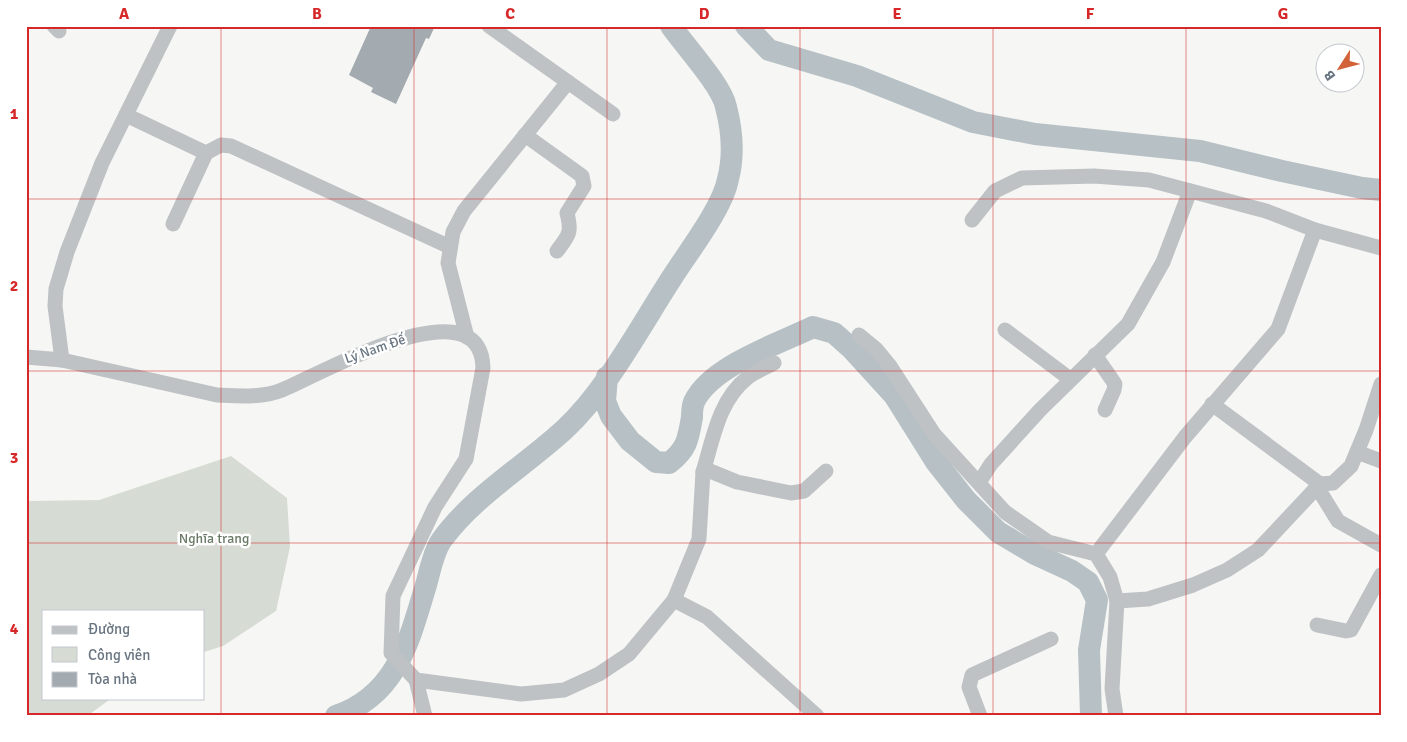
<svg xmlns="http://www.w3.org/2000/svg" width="1407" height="742" font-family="Signika,sans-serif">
<rect width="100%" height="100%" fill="#f6f7f4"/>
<!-- green -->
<path fill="#d6dbd4" d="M 231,456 L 287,498 L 290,547 L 276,611 L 223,646 L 204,652 L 204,611 L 44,611 L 44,698 L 112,698 L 87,716 L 26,716 L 26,501 L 99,500 Z"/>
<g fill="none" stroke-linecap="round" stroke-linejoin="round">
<!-- river -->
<g stroke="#b7c0c5" stroke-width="22">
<path d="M 746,26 L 769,50 L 857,76 L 973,122 L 1035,134 L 1200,151 L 1282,171 L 1362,188 L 1381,190"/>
<path d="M 607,377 L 605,401 L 611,416 L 630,441 L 656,462 L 669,463 C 687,449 688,440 692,417 C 692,413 692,407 694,402 C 711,366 778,344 813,327 L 834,333 L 852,349 L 894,395 L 936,462 L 966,500 L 998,532 L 1035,554 L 1072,571 L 1088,582 L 1097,600 L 1089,650 L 1091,716"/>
<path d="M 336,716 C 397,695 409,641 426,585 C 430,571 433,553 441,541 C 473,496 525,466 565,429 C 607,390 641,325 673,276 C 689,251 723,207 728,179 C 734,156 732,130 726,107 C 722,86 685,46 671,26"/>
</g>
</g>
<!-- building -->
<path fill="#a4abb0" d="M 371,26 L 435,26 L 429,39 L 426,38 L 396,104 L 371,92 L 373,88 L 349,75 Z"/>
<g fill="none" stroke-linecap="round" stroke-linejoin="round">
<!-- minor -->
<g stroke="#bec2c5" stroke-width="15">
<path d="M 54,26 L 59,31"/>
<path d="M 489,26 L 613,114"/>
<path d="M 126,115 L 206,153 L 173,224"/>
<path d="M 525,135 L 582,176 L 584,186 L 567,213 C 572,233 569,235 557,251"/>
<path d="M 206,153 L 221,145 L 231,146 L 450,247"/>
<path d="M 972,220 L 995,191 L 1022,178 L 1094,176 L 1149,180 L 1266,211 L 1315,230 L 1381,248"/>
<path d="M 1005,330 L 1070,379"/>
<path d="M 859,335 L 876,349 L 890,366 L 934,434 L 1005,512 L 1048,542 L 1096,554 L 1110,577 L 1117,601 L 1112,689 L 1116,716"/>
<path d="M 467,337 L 448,263 L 453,232 L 464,211 L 568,82"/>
<path d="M 1095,355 L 1115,384 L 1114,390 L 1105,410"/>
<path d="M 26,357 L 62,360 L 217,395 C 239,396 262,398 282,390 C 317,376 481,281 483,368 L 466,459 L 435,507 L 393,596 L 391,653 L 416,680 L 425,716"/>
<path d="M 62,360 L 55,306 L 56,289 L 67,252 L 102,163 L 170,26"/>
<path d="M 1212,404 L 1320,484"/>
<path d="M 1357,452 L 1381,461"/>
<path d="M 703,472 C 713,439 719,400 747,378 C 754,372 765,368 774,363"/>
<path d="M 980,481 L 991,464 L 1040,410 L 1128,324 L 1163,262 L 1190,191"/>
<path d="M 1317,487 L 1338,521 L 1381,545"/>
<path d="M 1096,554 L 1185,437 L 1278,329 L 1315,230"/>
<path d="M 674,600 L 699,539 L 703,472 L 710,471 L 737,482 L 791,493 L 804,491 L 826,471"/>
<path d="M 1117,601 L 1148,599 L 1193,585 L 1227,570 L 1258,550 L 1320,484 L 1333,483 L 1351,466 L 1366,430 L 1381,384"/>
<path d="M 1317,625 L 1346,631 L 1351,630 L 1381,575"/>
<path d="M 416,680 L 521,694 L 564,690 L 599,674 L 629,654 L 674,600 L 707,617 L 817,716"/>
<path d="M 980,716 L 969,687 L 972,675 L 1051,639"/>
</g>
</g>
<!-- grid -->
<path fill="none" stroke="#d62828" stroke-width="1" stroke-opacity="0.55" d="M 221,26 L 221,716M 414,26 L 414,716M 607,26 L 607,716M 800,26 L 800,716M 993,26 L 993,716M 1186,26 L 1186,716M 26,199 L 1381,199M 26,371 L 1381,371M 26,543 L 1381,543"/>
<g text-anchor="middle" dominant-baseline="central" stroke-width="5" stroke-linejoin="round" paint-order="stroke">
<!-- street labels -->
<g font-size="14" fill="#697682" stroke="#fff">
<text transform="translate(375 349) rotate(-19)">Lý Nam Đế</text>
</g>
<!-- park labels -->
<g font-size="14" fill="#6a7a67" stroke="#fff">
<text x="214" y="538">Nghĩa trang</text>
</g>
</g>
<!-- border -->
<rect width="1407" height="742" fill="none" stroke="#ffffff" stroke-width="55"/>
<!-- legend -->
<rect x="42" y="610" width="162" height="90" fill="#ffffff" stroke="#c3c8cd"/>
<rect x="52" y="626" width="25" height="8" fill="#bec2c5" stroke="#c3c8cd"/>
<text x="88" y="634" font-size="15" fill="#697682">Đường</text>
<rect x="52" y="647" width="25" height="15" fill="#d6dbd4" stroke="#c3c8cd"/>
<text x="88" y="660" font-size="15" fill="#697682">Công viên</text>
<rect x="52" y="672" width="25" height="15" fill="#a4abb0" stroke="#c3c8cd"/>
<text x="88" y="684" font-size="15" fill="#697682">Tòa nhà</text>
<!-- north arrow -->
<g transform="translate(1340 68) rotate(234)"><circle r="24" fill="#ffffff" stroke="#c3c8cd"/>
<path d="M0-4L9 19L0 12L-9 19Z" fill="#d26339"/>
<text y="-8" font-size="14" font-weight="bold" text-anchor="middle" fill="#697682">B</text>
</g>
<rect x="28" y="28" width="1352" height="686" fill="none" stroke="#d62828" stroke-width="2"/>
<g font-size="16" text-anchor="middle" font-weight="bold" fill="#d62828">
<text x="124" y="19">A</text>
<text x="317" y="19">B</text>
<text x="510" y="19">C</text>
<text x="704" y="19">D</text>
<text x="897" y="19">E</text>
<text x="1090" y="19">F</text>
<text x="1283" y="19">G</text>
<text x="14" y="119">1</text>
<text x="14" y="291">2</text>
<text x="14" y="463">3</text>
<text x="14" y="634">4</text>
</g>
</svg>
